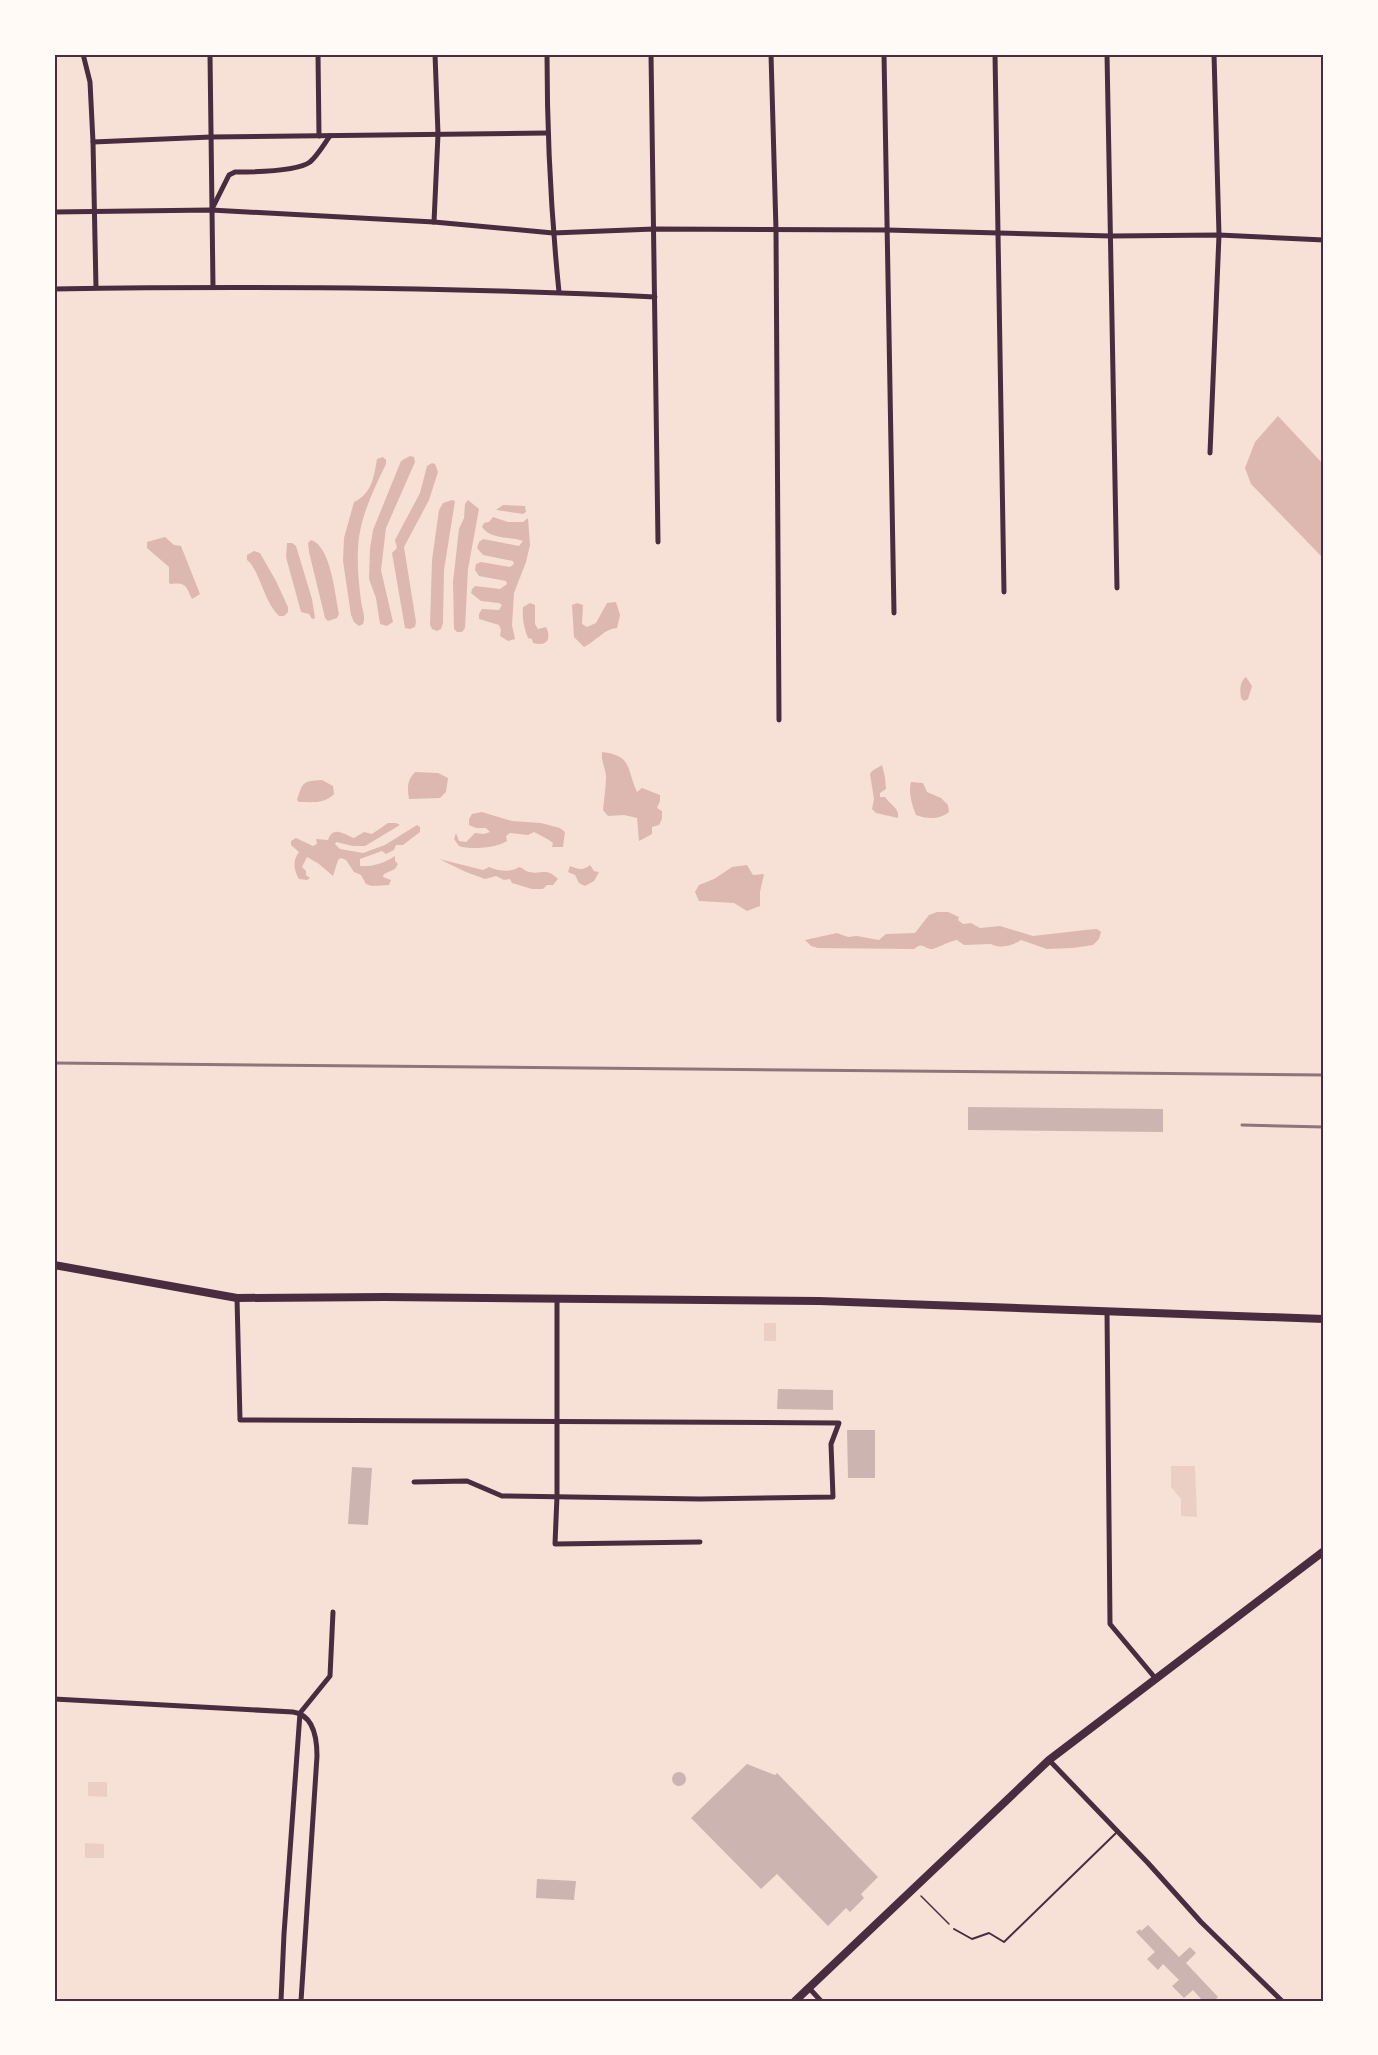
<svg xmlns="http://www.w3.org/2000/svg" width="1378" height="2055" font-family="Overpass,sans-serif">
<rect width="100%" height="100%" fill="#f7e1d7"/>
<!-- green -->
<g fill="#ebcfc5">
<rect x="764" y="1323" width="12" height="18"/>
<path d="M 1171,1466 L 1195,1466 L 1197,1517 L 1181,1516 L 1181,1499 L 1171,1487 Z"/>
<path d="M 88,1782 L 107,1782 L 107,1797 L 88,1796 Z"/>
<path d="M 85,1843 L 104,1844 L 104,1858 L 85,1858 Z"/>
</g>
<!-- water -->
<g fill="#dcb8b0">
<path d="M 1278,416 L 1324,465 L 1324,559 L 1251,484 L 1245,468 L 1255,442 Z"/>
<path d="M 410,456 L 414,457 L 415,462 L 386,528 L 381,570 L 393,622 L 387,626 L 380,624 L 376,598 L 369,579 L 370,548 L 373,530 L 401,461 Z"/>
<path d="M 383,457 L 386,460 L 386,464 C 373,491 359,519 358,549 C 357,566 359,584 361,601 C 362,609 366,617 363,624 L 359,626 L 354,622 L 351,615 L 343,561 L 344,538 L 354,502 C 372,494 374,476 377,459 Z"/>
<path d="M 432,463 L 435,464 L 438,472 L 429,500 L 404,547 L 416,622 L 415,627 L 410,629 L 405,628 L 392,553 L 397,548 L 395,540 L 420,493 L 427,466 Z"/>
<path d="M 452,500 L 455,501 L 444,570 L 443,623 L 441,629 L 437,631 L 432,629 L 430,625 L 432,560 L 439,510 L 443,503 Z"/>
<path d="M 468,500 L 479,509 L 468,569 L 465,628 L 462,632 L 457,632 L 454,629 L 453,582 L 459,529 L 464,518 L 465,504 Z"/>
<path d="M 503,505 L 525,506 L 526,512 L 523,514 L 496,510 Z"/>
<path d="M 493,517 L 508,522 L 523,522 L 528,518 L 530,545 L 526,562 L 514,593 L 512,625 L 515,639 L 508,641 L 500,636 L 501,630 L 499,625 L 479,619 L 479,614 L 482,609 L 499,610 L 502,605 L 499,603 L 481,601 L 471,593 L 472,589 L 475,586 L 500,589 L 507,584 L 506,581 L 479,576 L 475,570 L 476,564 L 481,562 L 510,567 L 514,564 L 513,561 L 483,555 L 477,548 L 479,542 L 483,539 L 519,546 L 523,541 C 510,536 491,540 482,527 L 484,523 L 489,522 Z"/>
<path d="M 165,537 L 174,545 L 181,546 L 200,594 L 192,599 C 186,587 187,582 171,584 L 169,583 L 169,567 L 147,548 L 147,542 Z"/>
<path d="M 311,540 C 331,546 335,595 339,614 L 337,618 L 328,621 L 325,618 L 309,552 L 308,543 Z"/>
<path d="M 287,543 L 292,543 L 296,546 L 312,599 L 315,618 L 312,619 L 309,614 L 301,612 L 286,557 Z"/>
<path d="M 254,551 L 260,553 L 276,581 L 288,607 L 288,612 L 284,616 L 279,616 C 263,601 260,570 247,560 L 247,555 Z"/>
<path d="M 616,602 L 620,615 L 617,628 C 604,629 596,641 584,647 L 574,637 L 572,605 L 577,603 L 583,605 L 582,624 L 587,627 L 596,623 L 607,603 Z"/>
<path d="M 530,603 L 535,605 L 535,624 L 538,629 L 546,627 C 552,639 547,647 533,643 L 532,639 L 528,638 C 524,628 522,618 523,607 Z"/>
<path d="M 1246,677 L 1252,686 L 1248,699 L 1244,701 L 1241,698 C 1240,691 1239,682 1246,677 Z"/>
<path d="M 602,752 C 633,756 626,768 637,792 L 642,788 L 660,795 L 660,801 L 657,808 L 662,811 L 662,819 L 659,825 L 652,827 L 652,834 L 639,841 L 637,818 L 624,815 L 608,816 L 603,810 C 604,799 606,787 606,776 C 605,767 601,761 602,752 Z"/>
<path d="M 882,765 L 885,777 L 886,789 L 880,793 L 880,797 L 885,797 C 890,805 900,808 898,818 L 876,813 L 872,809 L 874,799 L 870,774 L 872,771 Z"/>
<path d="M 415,772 L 438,773 L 448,778 L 446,792 L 440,798 L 409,799 C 407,787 407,781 415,772 Z"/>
<path d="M 322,780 L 333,786 L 334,794 C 324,804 313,802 299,802 L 297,800 C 303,782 302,781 322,780 Z"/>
<path d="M 911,782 L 923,783 L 927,792 L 941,798 L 948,805 L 949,812 C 939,820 927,819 916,815 C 912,805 908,792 911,782 Z"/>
<path d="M 482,812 L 512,821 L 541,823 L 560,828 L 565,832 L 563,847 L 552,847 L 553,843 C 548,839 540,835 534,832 L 528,835 L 510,833 L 506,836 L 507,841 C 497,848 470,850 459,846 L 454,839 L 456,833 L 459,841 L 466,842 L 475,833 L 484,834 L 490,832 L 486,828 L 476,828 L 469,825 L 469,819 L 472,814 Z"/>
<path d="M 388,823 L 396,823 L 400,825 L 365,846 L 353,846 L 336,842 L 335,844 L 340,849 L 363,853 L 385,845 L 417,825 L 420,827 L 420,832 L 403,845 L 396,845 L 394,850 L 386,854 L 382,851 L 360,859 L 360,866 C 373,867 384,863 395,856 L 395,861 L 398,864 L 395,869 L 384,874 L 383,877 L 391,880 L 389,885 L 372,886 L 366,884 L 361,875 L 354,872 L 346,860 L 341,858 L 338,860 L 333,876 L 319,864 L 307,857 L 302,867 L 306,871 L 306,875 L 310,878 L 307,880 L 299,879 C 294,870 292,861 299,852 L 291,845 L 291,841 L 296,838 L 313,846 L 317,844 L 316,839 L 328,840 C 333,825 344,834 354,838 L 364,832 L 372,834 Z"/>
<path d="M 439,859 L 483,870 L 489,867 C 498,871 511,873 519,867 C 523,868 525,871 529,872 C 542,875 546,867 558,879 L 553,885 L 547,885 L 543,889 L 532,889 L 512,883 L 510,879 L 504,880 L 496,876 L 485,879 L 466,872 Z"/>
<path d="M 590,865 L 594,871 L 599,872 L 594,881 L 585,886 L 579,883 L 575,875 L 568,872 L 570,866 C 577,869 584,871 590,865 Z"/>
<path d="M 747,865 L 753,875 L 764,874 L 760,892 L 760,906 L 747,911 L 734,903 L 699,901 L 695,892 L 699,885 L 714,879 L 732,867 Z"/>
<path d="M 937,912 L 948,912 L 959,917 L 958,920 L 963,924 L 971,923 L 980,928 L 1000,926 L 1033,936 L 1085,930 L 1097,929 L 1101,932 L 1099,939 L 1093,945 L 1073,948 L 1047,949 L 1021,940 C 1012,946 1001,949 991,944 L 964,945 L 957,940 C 950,941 935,949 932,949 C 924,949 923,941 914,949 L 818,948 L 811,946 L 805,940 L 837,933 L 848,937 L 857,936 L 879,940 L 886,934 L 915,933 L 929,915 Z"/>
</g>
<!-- building -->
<g fill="#ccb4b1">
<path d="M 968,1107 L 1163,1109 L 1163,1132 L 968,1130 Z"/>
<path d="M 778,1389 L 833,1390 L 833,1410 L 777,1409 Z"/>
<path d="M 847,1430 L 875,1430 L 875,1478 L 848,1478 Z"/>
<path d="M 352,1467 L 372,1468 L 368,1525 L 348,1524 Z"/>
<path d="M 747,1764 L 775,1775 L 777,1773 L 878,1877 L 861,1894 L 864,1898 L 850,1912 L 846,1908 L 828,1926 L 777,1874 L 761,1889 L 691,1818 Z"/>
<circle cx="679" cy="1779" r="7"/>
<path d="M 537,1879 L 576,1881 L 574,1900 L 536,1898 Z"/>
<path d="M 1148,1925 L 1179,1957 L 1190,1947 L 1196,1953 L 1186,1963 L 1218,1997 L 1214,2001 L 1203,2001 L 1193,1990 L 1184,1998 L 1172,1986 L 1179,1980 L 1163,1964 L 1158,1970 L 1147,1959 L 1155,1952 L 1136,1932 L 1140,1929 L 1141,1931 Z"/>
</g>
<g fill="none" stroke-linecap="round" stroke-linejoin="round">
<!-- path -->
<path stroke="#4a2c40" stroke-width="1.5" d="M 921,1896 L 949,1924"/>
<!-- service -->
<path stroke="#4a2c40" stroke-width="2" d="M 954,1929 L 972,1939 L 989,1933 L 1004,1942 L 1116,1833"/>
<!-- minor -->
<g stroke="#4a2c40" stroke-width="5">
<path d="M 83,54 L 90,82 L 93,142 L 96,288"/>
<path d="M 210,54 L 213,287"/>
<path d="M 318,54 L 319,136"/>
<path d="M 547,54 C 547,134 551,213 559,292"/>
<path d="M 651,54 L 658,542"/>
<path d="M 771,54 L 776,230 L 779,720"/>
<path d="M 884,54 L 894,613"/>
<path d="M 995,54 L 1004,592"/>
<path d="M 1107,54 L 1117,588"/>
<path d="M 93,142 L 211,137 L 547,133"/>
<path d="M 212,209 L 229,175 L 235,172 C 253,172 296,172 310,162 C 318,155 324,144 330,136"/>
<path d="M 54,212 L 211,210 L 434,222 L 553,233 L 654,229 L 887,230 L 1111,236 L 1219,235 L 1324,240"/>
<path d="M 434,222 L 438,134 L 435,54"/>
<path d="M 54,289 C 254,286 455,287 655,297"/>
<path d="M 1210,453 L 1219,235 L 1214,54"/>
<path d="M 237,1298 L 240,1420 L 839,1423 L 831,1444 L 833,1497 L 700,1499 L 502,1496 L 467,1481 L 414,1482"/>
<path d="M 557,1299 L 557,1496 L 555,1544 L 700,1542"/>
<path d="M 1107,1311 L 1110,1624 L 1156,1679"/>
<path d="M 54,1699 L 293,1712 C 314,1715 317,1738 317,1756 L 301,2001"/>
<path d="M 1049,1760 L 1148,1863 L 1201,1922 L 1282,2001"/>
<path d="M 809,1988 L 821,2001"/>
<path d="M 281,2001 L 284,1934 L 300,1713 L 330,1676 L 333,1612"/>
</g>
<!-- secondary -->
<path stroke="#4a2c40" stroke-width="8" d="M 54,1265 L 237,1298 L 385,1297 L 819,1301 L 1324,1319"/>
<!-- primary -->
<path stroke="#4a2c40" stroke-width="8" d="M 795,2001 L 1049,1760 L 1324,1551"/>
<!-- rail -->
<g stroke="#8f747c" stroke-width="3">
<path d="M 54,1063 L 1324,1075"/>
<path d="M 1242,1125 L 1324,1127"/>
</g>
</g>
<!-- border -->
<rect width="1378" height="2055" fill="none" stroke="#fffaf5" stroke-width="111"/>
<rect x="56" y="56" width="1266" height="1944" fill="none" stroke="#4a2c40" stroke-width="2"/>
</svg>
